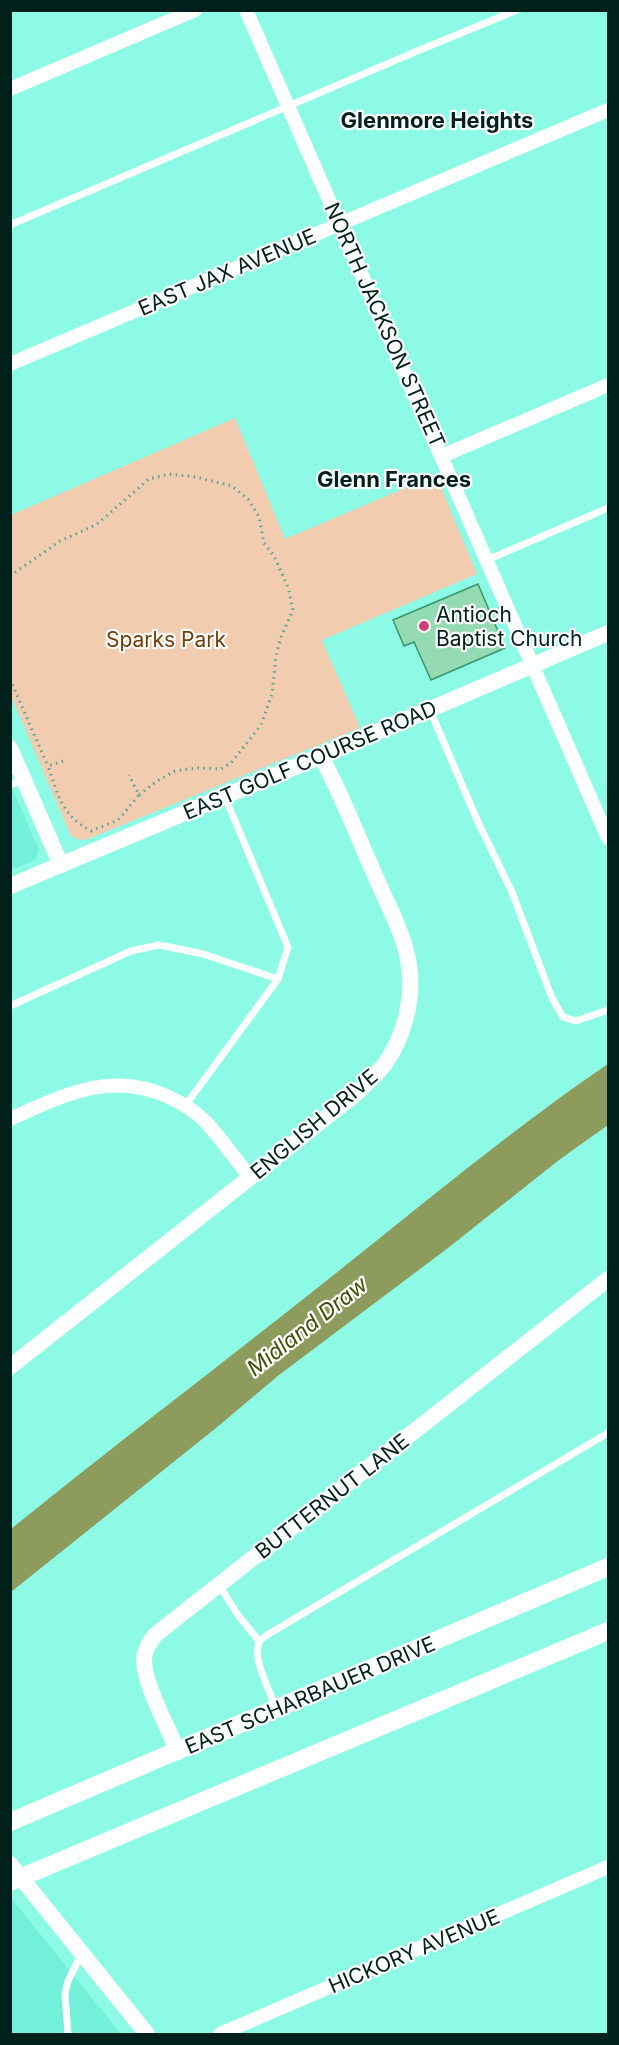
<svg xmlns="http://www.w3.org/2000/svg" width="619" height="2045" font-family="Inter,sans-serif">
<rect width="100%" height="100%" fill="#8cfae5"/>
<!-- built -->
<g fill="#73f0d9">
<path d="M 10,783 L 39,850 L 35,860 L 11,870 Z"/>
<path d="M 10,1898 L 11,1898 L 121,2034 L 11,2034 Z"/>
</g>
<!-- green -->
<path fill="#f1ccaf" d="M 235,418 L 285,539 L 436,475 L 477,574 L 322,640 L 360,728 L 88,839 L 80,840 L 71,836 L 11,696 L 11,515 Z"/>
<!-- water -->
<path fill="#8d9c5c" d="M 608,1064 L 608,1125 L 559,1160 L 448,1248 L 279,1375 L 216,1428 L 11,1592 L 11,1529 C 113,1446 218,1367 321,1285 C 416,1210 508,1132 608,1064 Z"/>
<!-- building -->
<path fill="#94dab3" stroke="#3c946a" stroke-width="1.5" d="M 478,584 L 505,648 L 431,680 L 414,642 L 404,646 L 393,620 Z"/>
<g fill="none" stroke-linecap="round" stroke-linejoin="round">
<!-- path -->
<g stroke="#55a495" stroke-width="3" stroke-dasharray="1.5 4.5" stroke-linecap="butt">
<path d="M 10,576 L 60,541 L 96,525 L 149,479 L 169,474 L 196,477 L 232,486 L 248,499 L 259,517 L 264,543 L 274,556 L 288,587 L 293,610 L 281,637 L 276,656 L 272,694 L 261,725 L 231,763 L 221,769 L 197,768 L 175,771 L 157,781 L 139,795"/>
<path d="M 10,679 L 48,766"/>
<path d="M 63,761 L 48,766 C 58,795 62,816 91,831 L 118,820 L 139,795 L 129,775"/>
</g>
<!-- service -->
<g stroke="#fff" stroke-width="7">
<path d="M 10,225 L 415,52 L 517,10"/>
<path d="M 487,560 L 608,508"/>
<path d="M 430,710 L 478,822 L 512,892 L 552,998 L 563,1017 L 576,1021 L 608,1010"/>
<path d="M 10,785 L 24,779"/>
<path d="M 10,1006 L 131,951 L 159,945 L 203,954 L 278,979"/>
<path d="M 185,1106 L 278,979 L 288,947 L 225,797"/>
<path d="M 219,1585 L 238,1615 L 259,1641"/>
<path d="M 276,1708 C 271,1693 250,1655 260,1641 C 262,1638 265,1637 267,1635 L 608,1433"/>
<path d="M 68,2034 L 65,1994 L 68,1981 L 81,1955"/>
</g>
<!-- minor -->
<g stroke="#fff" stroke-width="14">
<path d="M 246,10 L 608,838"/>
<path d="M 10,89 L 195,10"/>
<path d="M 10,364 L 608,110"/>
<path d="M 442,456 L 608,385"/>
<path d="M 10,1119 C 64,1095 111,1070 169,1097 C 182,1103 197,1113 207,1123 C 222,1140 236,1160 250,1177"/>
<path d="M 220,2034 L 608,1867"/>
</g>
<!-- tertiary -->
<g stroke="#fff" stroke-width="16">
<path d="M 10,748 L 61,865"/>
<path d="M 10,886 L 321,756 L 608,633"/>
<path d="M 10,1367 L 352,1097 C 363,1087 375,1077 384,1065 C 406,1035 416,991 407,955 C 402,930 388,906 378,882 C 359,840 343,797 321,756"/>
<path d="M 178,1752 C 168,1727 144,1684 144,1660 C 144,1649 150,1643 155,1635 L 608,1279"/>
<path d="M 10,1864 L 147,2034"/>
</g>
<!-- secondary -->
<g stroke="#fff" stroke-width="18">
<path d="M 10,1822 L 608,1567"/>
<path d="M 10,1882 L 608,1631"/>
</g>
</g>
<!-- markers -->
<circle fill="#cb4178" stroke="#fff" stroke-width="2" cx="424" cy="626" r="6"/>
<g text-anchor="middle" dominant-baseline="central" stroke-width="4.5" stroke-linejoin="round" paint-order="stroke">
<!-- street labels -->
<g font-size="21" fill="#00201b" stroke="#fff">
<text transform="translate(227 272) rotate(-23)">EAST JAX AVENUE</text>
<text transform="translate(385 325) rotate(66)">NORTH JACKSON STREET</text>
<text transform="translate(310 760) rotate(-23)">EAST GOLF COURSE ROAD</text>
<text transform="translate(314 1124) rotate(-40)">ENGLISH DRIVE</text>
<text transform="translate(332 1496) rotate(-38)">BUTTERNUT LANE</text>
<text transform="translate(310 1695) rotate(-23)">EAST SCHARBAUER DRIVE</text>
<text transform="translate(414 1951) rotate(-23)">HICKORY AVENUE</text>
</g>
<!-- poi labels -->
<g font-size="21" fill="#00201b" stroke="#fff" text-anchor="start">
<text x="436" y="614">Antioch<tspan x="436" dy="24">Baptist Church</tspan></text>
</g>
<!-- park labels -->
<g font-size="21" fill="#723e06" stroke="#fff">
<text x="166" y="639">Sparks Park</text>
</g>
<!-- neighbourhood labels -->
<g font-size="22" font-weight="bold" fill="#00201b" stroke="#fff">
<text x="437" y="120">Glenmore Heights</text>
<text x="394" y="479">Glenn Frances</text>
</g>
<!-- water labels -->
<g font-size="22" font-style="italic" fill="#414d00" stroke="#fff">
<text transform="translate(307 1326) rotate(-38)">Midland Draw</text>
</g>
</g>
<!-- border -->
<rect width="619" height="2045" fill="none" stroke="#00201b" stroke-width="24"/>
</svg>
